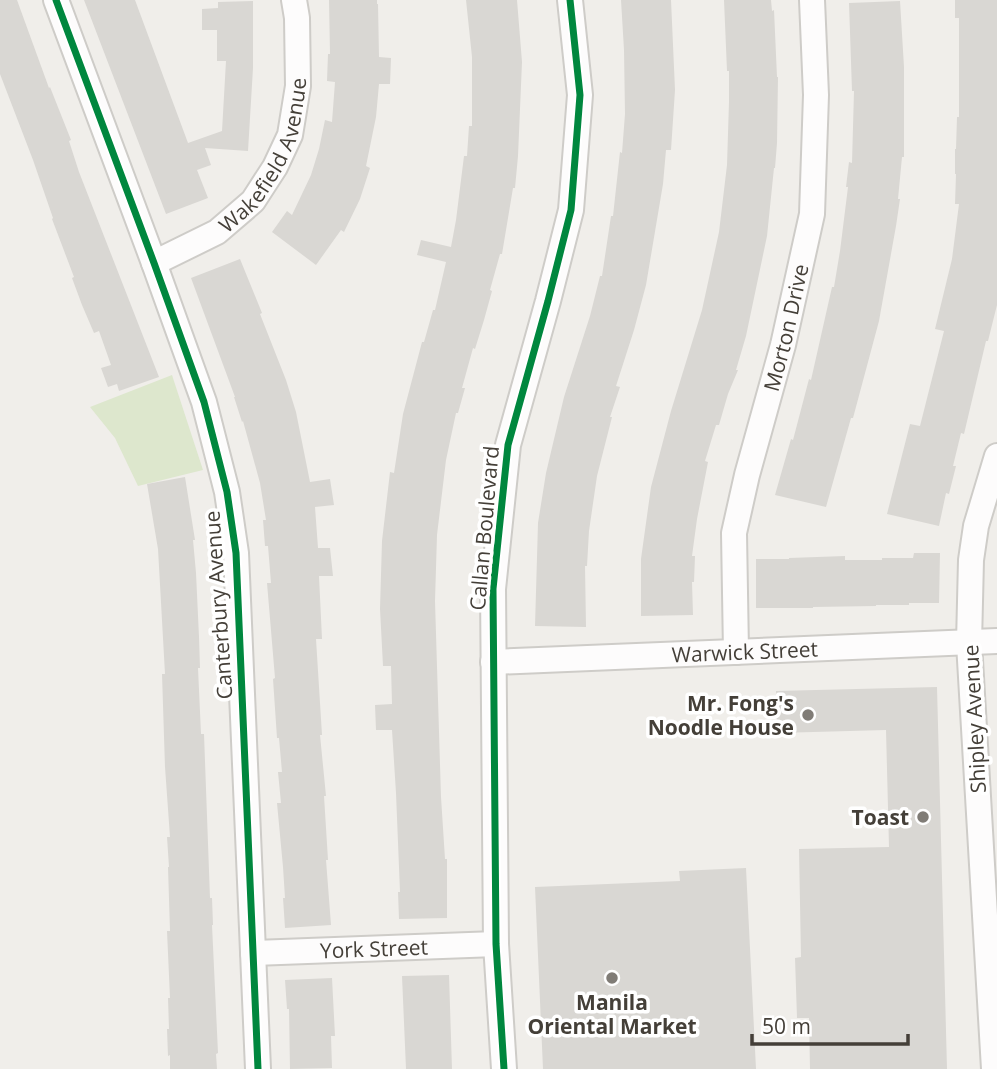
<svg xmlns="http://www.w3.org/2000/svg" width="997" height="1069" font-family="'Open Sans',sans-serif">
<rect width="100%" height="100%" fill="#f0eeea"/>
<!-- green -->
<path fill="#dde7cd" d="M 172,375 L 203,470 L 138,486 L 115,438 L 90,407 Z"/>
<!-- building -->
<g fill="#d9d7d3">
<path d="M 0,0 L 17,0 L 49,88 L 50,87 L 71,140 L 69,141 L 79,172 L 159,377 L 119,391 L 117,384 L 108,387 L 101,368 L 111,365 L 99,331 L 94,333 L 82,305 L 72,278 L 74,277 L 52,219 L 53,218 L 33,160 L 0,74 Z"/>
<path d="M 84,0 L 135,0 L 188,143 L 222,131 L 226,61 L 217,61 L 217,30 L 202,30 L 202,9 L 218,8 L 218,2 L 253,1 L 253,68 L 248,151 L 205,148 L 211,165 L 197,170 L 208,198 L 166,214 Z"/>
<path d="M 329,0 L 377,0 L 377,4 L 378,4 L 379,57 L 391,58 L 390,84 L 379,84 L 376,117 L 366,166 L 370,168 L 360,199 L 344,232 L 341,230 L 316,265 L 272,232 L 287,211 L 292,215 L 311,175 L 319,149 L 325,120 L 332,122 L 335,82 L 327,81 L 328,54 L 330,54 Z"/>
<path d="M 466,0 L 517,0 L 522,62 L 518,156 L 515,188 L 513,188 L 502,254 L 500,254 L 490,290 L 492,291 L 484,320 L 475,349 L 473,348 L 462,388 L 465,388 L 458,413 L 456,413 L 446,460 L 437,535 L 435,601 L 441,797 L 445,859 L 447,859 L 447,918 L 399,919 L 398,892 L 400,892 L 396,793 L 392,730 L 376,730 L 375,705 L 392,704 L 391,666 L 383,666 L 380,609 L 382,541 L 390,472 L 394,473 L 403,414 L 422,342 L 424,342 L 433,310 L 435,310 L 446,262 L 417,255 L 421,240 L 451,247 L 456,220 L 464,156 L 467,156 L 469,126 L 472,126 L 472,57 Z"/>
<path d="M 621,0 L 671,0 L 675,90 L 671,150 L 666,150 L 663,184 L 646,285 L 634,330 L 616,386 L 620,387 L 610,417 L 612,417 L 597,476 L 589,531 L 587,566 L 585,566 L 586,627 L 535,626 L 538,523 L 546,473 L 564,397 L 590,316 L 600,276 L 602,276 L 611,216 L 613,216 L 620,152 L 622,153 L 625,114 L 624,50 Z"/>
<path d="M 724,0 L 771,0 L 772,11 L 774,10 L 777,77 L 778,77 L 777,143 L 775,168 L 774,168 L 767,236 L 746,336 L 736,370 L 738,370 L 728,394 L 719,425 L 716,425 L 705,461 L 708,462 L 697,519 L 692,556 L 695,556 L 694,582 L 692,582 L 693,615 L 641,616 L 641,559 L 651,487 L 671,411 L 702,310 L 719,232 L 727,165 L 729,102 L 729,71 L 727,71 Z"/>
<path d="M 955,0 L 997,0 L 997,305 L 988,341 L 986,341 L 964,434 L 961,433 L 953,466 L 956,466 L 949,494 L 946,493 L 939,526 L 887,514 L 910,424 L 920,426 L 944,331 L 935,329 L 952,259 L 959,204 L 955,204 L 956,174 L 955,174 L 955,149 L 956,149 L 957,117 L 959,117 L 959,18 L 955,18 Z"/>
<path d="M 900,1 L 904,67 L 904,157 L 902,157 L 898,199 L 900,199 L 896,226 L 879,321 L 853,418 L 851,418 L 826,507 L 775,495 L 791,439 L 793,440 L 809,379 L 811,380 L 832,287 L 834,287 L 840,251 L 848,187 L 846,187 L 849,162 L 852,163 L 854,91 L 852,91 L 849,3 Z"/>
<path d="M 240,259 L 262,313 L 260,314 L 286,380 L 296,412 L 310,482 L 330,479 L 334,505 L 315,507 L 318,548 L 330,548 L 333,576 L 319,576 L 322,639 L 316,639 L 322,735 L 320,735 L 326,796 L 324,796 L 328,860 L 326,860 L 331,925 L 285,928 L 283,898 L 285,898 L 283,867 L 277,803 L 281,803 L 278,772 L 282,772 L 279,738 L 277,738 L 273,679 L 275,678 L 267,583 L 271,583 L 268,546 L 265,546 L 263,520 L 266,520 L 260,483 L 243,421 L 242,422 L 234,397 L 235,397 L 191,278 Z"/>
<path d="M 185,477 L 195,540 L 193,540 L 196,573 L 199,637 L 200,668 L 198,668 L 201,734 L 204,734 L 210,898 L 212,898 L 213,925 L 212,925 L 218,1053 L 216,1054 L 217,1069 L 170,1069 L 170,1055 L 168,1056 L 167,1029 L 169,1029 L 168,998 L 170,998 L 167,931 L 170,931 L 168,867 L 169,867 L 167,837 L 170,837 L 165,767 L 162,674 L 165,674 L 158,549 L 147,484 Z"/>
<path d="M 914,553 L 940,553 L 939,603 L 909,603 L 909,605 L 876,605 L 876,606 L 813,607 L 813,608 L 756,608 L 756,559 L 789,559 L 789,558 L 845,556 L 845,560 L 882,560 L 882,558 L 913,558 Z"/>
<path d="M 937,687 L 947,1069 L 810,1069 L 809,1018 L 797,1018 L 795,958 L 801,957 L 799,849 L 889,847 L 886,730 L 777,733 L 776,691 Z"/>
<path d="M 746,868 L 756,1069 L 543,1069 L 535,887 L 680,881 L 679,871 Z"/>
<path d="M 449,975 L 452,1069 L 406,1069 L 402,976 Z"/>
<path d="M 332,978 L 335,1036 L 331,1036 L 332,1068 L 290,1069 L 289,1009 L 287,1009 L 285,980 Z"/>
</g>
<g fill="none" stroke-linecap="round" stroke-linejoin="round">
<defs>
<g id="minor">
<path d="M 56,0 L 154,263 L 204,402 L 227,492 L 236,553 L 258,1069"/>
<path id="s1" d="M 154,263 L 217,232 L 253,201 L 275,167 L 290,135 L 298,86 L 297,18 L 294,0"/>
<path id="s2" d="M 736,652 L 734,533 L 747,475 L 783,345 L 812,214 L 816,95 L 812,0"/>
<path id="s3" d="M 493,662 L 997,641"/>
<path id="s4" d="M 253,953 L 496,944"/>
<path d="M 504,1069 L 496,944 L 493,589 L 508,445 L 548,301 L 571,210 L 580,95 L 570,0"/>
<path d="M 994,1069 L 969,643 L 971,560 L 976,526 L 997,456"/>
</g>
</defs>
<!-- minor casing -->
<use href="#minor" stroke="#ceccc8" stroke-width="28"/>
<!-- minor -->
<use href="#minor" stroke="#fdfcfc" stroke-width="24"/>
<defs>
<g id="cycleway">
<path d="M 56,0 L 154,263 L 204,402 L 227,492 L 236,553 L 258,1069"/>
<path d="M 504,1069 L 496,944 L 493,589 L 508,445 L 548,301 L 571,210 L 580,95 L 570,0"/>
</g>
</defs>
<!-- cycleway casing -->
<use href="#cycleway" stroke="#fff" stroke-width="11"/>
<!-- cycleway -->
<use href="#cycleway" stroke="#00873e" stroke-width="7"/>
</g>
<!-- markers -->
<g fill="#807c76" stroke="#fff" stroke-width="2.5">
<circle cx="808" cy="715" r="7"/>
<circle cx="923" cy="817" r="7"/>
<circle cx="612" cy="978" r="7"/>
</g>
<g text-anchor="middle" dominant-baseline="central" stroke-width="7" stroke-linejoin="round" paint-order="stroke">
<!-- street labels -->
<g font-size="21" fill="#443f38" stroke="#fff">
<text stroke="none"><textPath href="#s1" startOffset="164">Wakefield Avenue</textPath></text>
<text stroke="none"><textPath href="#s2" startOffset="331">Morton Drive</textPath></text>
<text transform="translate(484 528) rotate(-85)">Callan Boulevard</text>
<text transform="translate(218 605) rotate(-94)">Canterbury Avenue</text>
<text stroke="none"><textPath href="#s3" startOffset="252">Warwick Street</textPath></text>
<text transform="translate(974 719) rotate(-93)">Shipley Avenue</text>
<text stroke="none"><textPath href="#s4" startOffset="121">York Street</textPath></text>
</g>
<!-- poi labels -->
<g font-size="21" font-weight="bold" fill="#443f38" stroke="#fff" text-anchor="end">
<text x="794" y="703">Mr. Fong's<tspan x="794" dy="24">Noodle House</tspan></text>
<text x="909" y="817">Toast</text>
<text x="612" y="1002" text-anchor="middle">Manila<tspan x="612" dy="24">Oriental Market</tspan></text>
</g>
</g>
<!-- scale -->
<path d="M752 1034v10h156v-10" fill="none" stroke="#443f38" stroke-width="3.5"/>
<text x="762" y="1034" font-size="21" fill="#443f38" stroke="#ffffff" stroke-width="5" paint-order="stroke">50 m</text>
</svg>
